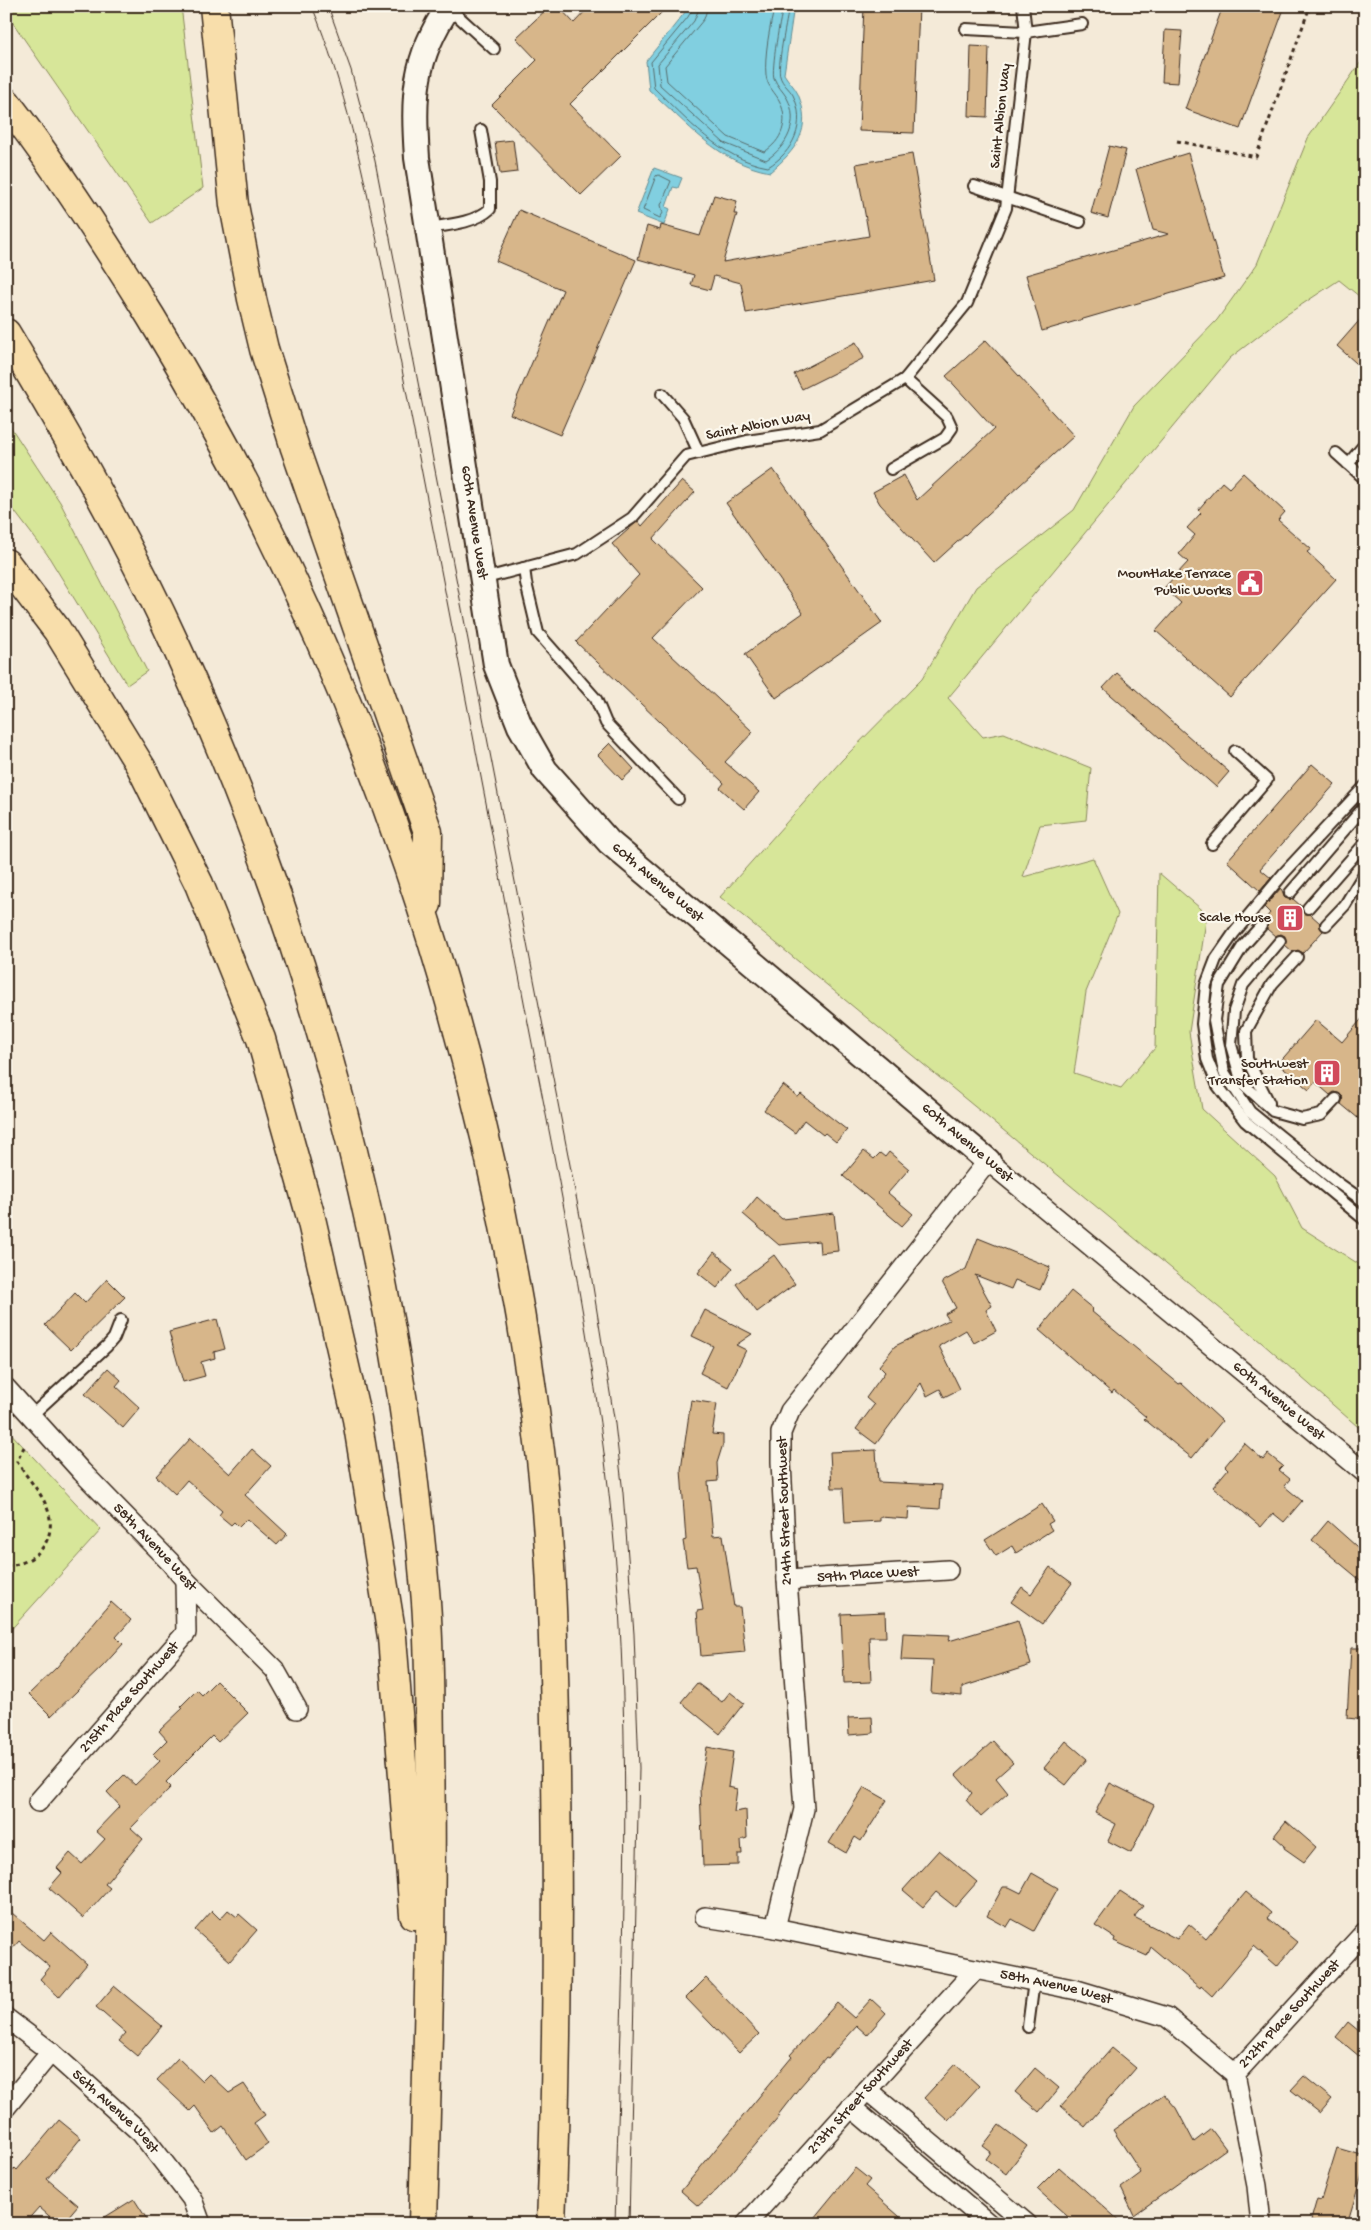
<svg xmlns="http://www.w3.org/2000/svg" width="1371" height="2230" font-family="'Gochi Hand',sans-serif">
<rect width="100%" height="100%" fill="#f4ead8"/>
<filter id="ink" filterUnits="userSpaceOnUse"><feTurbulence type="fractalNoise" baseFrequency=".02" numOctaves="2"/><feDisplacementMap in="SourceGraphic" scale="10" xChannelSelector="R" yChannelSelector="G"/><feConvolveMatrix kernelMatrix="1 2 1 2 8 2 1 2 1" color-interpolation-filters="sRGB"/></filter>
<g filter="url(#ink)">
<!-- green -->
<g fill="#d7e699" stroke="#89885c">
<path d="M 6,6 L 181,6 L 203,188 L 152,223 L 6,13 Z"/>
<path d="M 1365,56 L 1365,301 L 1339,280 L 1286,315 L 1230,358 L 948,698 L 983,737 L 1004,733 L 1091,768 L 1086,820 L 1040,825 L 1023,877 L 1093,858 L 1118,914 L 1086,992 L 1074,1073 L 1121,1088 L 1155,1048 L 1159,873 L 1207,914 L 1189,1032 L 1202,1109 L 1275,1176 L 1302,1228 L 1365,1268 L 1365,1433 L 1262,1343 L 720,897 L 842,760 L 922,679 L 976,587 L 1074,510 L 1134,406 L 1217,320 L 1257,264 L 1308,138 Z"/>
<path d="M 6,420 L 60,502 L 147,671 L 127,685 L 47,554 L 6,500 Z"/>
<path d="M 6,1428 L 101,1530 L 6,1635 Z"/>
</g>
<!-- water -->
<g fill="#81cfe0" stroke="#658d92">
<path d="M 690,6 L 814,6 L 793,13 L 784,74 C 788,81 795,87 798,94 C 813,130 796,150 770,172 C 718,163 687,123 649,90 L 646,61 Z"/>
<path d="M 654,168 L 682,178 L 678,188 L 673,187 L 666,207 L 670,209 L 664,225 L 636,214 Z"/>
</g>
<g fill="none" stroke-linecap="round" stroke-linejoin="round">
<!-- shore -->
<g stroke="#576c6c" stroke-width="1">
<path d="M 694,6 L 688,17 L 651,62 L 654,88 C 686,119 721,159 768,167 C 793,152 807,124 793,95 C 789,88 782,84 780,76 C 777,66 786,24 788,12 L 797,6"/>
<path d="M 700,6 L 694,21 L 658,64 L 660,85 L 724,143 L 766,160 C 787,147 800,122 787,98 C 783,91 777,86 774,78 C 771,71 780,14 784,6"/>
<path d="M 708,6 L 704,19 L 665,66 L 667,81 L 728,137 L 764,152 C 782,141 789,122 780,102 C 776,93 767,87 766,75 C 764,57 770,24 775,6"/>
<path d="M 659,175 L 671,181 L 661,205 L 663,213 L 660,218 L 643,210 L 656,176 Z"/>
</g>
</g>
<!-- building -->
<g fill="#d7b68a" stroke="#3b2a1e">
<path d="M 550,6 L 558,6 L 574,23 L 590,6 L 668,6 L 570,104 L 621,156 L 581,195 L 492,105 L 537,60 L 516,38 Z"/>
<path d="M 864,6 L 919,6 L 914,133 L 859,131 Z"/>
<path d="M 1223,6 L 1285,6 L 1240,129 L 1185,109 Z"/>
<path d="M 1165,30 L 1182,31 L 1178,83 L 1162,82 Z"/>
<path d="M 971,46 L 989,47 L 987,117 L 969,116 Z"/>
<path d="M 513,140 L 517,172 L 500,174 L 495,142 Z"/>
<path d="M 1109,146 L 1126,150 L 1108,218 L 1091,213 Z"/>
<path d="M 1188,153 L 1224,278 L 1042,331 L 1026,275 L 1169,234 L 1153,230 L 1136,169 Z"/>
<path d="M 912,154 L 934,280 L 746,313 L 741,283 L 714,276 L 710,290 L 691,285 L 694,275 L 638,259 L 647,226 L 660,230 L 661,225 L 700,236 L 714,195 L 737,201 L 734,214 L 737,214 L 723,262 L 869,236 L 856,164 Z"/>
<path d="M 519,210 L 636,260 L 560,435 L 510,414 L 563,290 L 496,261 Z"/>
<path d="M 1365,314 L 1365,371 L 1337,346 Z"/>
<path d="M 986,340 L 1074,436 L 934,563 L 880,504 L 873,492 L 904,475 L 917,500 L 994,429 L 946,376 Z"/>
<path d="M 856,342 L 864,358 L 802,389 L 794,374 Z"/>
<path d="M 773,469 L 882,623 L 776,698 L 745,654 L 803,613 L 726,503 Z"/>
<path d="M 1243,473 L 1285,512 L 1278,520 L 1311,549 L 1307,552 L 1336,579 L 1230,697 L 1156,631 L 1181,603 L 1164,588 L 1188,562 L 1179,554 L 1195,535 L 1187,528 L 1201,513 L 1198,510 L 1222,482 L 1229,488 Z"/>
<path d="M 682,481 L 695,492 L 653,539 L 702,587 L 653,638 L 753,732 L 725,762 L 759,792 L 744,809 L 720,788 L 724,783 L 576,642 L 639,575 L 612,544 L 638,521 L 642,526 Z"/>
<path d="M 1117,673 L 1229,772 L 1216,787 L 1103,688 Z"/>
<path d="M 610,743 L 634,769 L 622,780 L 598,755 Z"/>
<path d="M 1312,764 L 1335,784 L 1260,869 L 1271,878 L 1260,891 L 1227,861 Z"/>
<path d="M 1281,888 L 1285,898 L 1293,899 L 1301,906 L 1303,913 L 1310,914 L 1320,923 L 1320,927 L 1323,931 L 1303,953 L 1298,950 L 1293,952 L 1285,945 L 1285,936 L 1281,934 L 1275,936 L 1267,929 L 1267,923 L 1264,920 L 1270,913 L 1264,907 Z"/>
<path d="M 1365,1015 L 1365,1124 L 1341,1104 L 1343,1097 L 1340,1094 L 1334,1092 L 1330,1095 L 1315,1082 L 1309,1090 L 1278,1064 L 1316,1020 L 1342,1042 Z"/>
<path d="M 783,1085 L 798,1097 L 801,1094 L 847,1130 L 836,1142 L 825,1133 L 823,1135 L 804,1120 L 795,1133 L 764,1110 Z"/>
<path d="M 864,1151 L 874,1159 L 880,1153 L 885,1157 L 889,1152 L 909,1169 L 888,1193 L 913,1214 L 902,1226 L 843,1176 Z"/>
<path d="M 757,1197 L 782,1219 L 834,1213 L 838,1251 L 820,1253 L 819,1241 L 779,1245 L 743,1214 Z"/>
<path d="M 978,1238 L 1050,1267 L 1040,1290 L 1015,1280 L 1011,1289 L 975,1275 L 992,1306 L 986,1310 L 996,1331 L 974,1343 L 966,1330 L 939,1346 L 960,1389 L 944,1397 L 940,1389 L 927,1396 L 921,1383 L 876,1444 L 856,1429 L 874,1405 L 866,1398 L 885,1372 L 879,1366 L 895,1346 L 949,1320 L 945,1314 L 956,1308 L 942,1282 L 966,1269 Z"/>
<path d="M 714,1252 L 733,1268 L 717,1288 L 698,1273 Z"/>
<path d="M 774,1255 L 795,1284 L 757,1312 L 736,1284 Z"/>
<path d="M 107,1279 L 125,1297 L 71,1350 L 45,1325 L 75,1293 L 85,1303 Z"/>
<path d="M 1071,1291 L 1093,1309 L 1091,1311 L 1179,1384 L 1181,1383 L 1222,1421 L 1192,1458 L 1144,1419 L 1146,1417 L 1114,1390 L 1112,1393 L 1039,1330 Z"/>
<path d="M 705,1310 L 752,1334 L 736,1345 L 746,1350 L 728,1387 L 700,1373 L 713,1346 L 692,1336 Z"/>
<path d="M 217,1319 L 225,1349 L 214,1352 L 215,1358 L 201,1362 L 205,1376 L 183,1382 L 169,1332 Z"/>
<path d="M 108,1368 L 121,1380 L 116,1386 L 140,1408 L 123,1428 L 85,1394 Z"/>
<path d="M 691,1400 L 717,1404 L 712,1434 L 723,1435 L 723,1444 L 717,1463 L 718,1481 L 708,1482 L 713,1536 L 723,1535 L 734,1607 L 740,1607 L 745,1652 L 701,1656 L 697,1611 L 703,1610 L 696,1566 L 687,1567 L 683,1541 L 686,1540 L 681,1470 Z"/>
<path d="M 191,1438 L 230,1474 L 252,1449 L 271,1466 L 245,1495 L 287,1534 L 277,1545 L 247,1519 L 239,1527 L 234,1522 L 231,1525 L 219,1515 L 222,1511 L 187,1480 L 175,1494 L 156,1476 Z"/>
<path d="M 1244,1443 L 1263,1460 L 1268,1454 L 1283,1466 L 1279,1470 L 1290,1479 L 1284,1486 L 1302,1501 L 1284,1522 L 1273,1513 L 1261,1527 L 1213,1487 L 1228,1469 L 1225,1466 Z"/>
<path d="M 876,1450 L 878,1482 L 942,1485 L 940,1509 L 909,1507 L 908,1519 L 880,1517 L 880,1521 L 845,1523 L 843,1488 L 832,1488 L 830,1452 Z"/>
<path d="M 1042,1504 L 1053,1521 L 1048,1524 L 1052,1530 L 1016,1553 L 1012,1546 L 996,1556 L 985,1540 Z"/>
<path d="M 1328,1521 L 1365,1554 L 1365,1584 L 1312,1540 Z"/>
<path d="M 1050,1567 L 1072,1583 L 1042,1624 L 1011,1602 L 1022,1587 L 1031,1594 Z"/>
<path d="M 111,1602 L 131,1620 L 116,1637 L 123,1644 L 103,1666 L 51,1716 L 29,1694 L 57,1667 Z"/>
<path d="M 885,1612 L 886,1637 L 869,1637 L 871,1682 L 844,1683 L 841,1614 Z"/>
<path d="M 1018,1620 L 1031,1665 L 962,1687 L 962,1696 L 931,1693 L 933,1661 L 901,1660 L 903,1633 L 950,1635 L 949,1641 Z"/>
<path d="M 1351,1648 L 1365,1648 L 1365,1720 L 1347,1718 Z"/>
<path d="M 216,1681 L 248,1713 L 218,1742 L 212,1736 L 166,1782 L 171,1787 L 131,1828 L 143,1839 L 105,1884 L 110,1888 L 83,1918 L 49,1888 L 62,1873 L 57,1868 L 70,1853 L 82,1864 L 105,1839 L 96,1831 L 120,1806 L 107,1792 L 124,1775 L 135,1785 L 160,1761 L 153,1754 L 167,1740 L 159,1731 L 183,1708 L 181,1706 L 197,1690 L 202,1695 Z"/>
<path d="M 697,1683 L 722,1702 L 730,1692 L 744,1703 L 720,1734 L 681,1702 Z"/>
<path d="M 872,1717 L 873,1733 L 849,1735 L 848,1718 Z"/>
<path d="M 993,1741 L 1013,1763 L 996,1778 L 1008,1793 L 981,1817 L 966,1800 L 972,1793 L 956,1775 Z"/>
<path d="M 1066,1741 L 1087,1759 L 1066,1785 L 1044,1768 Z"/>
<path d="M 707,1747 L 733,1752 L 728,1787 L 737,1789 L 734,1812 L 746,1810 L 747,1838 L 741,1840 L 742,1854 L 738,1854 L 738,1865 L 703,1866 L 700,1788 Z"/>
<path d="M 1110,1783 L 1154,1805 L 1131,1853 L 1108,1841 L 1116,1824 L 1095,1813 Z"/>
<path d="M 864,1787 L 887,1800 L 861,1841 L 855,1837 L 846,1853 L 829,1843 Z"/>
<path d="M 1286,1821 L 1316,1847 L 1304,1862 L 1284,1848 L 1285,1846 L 1274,1836 Z"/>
<path d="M 939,1850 L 977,1882 L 955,1907 L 936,1892 L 923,1907 L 903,1890 Z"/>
<path d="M 1032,1873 L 1058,1888 L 1034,1931 L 1012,1919 L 1007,1927 L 987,1916 L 1003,1887 L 1009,1887 L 1021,1893 Z"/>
<path d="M 1120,1891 L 1143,1906 L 1134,1917 L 1177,1939 L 1189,1924 L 1206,1939 L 1246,1892 L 1271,1913 L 1267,1918 L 1297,1942 L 1277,1966 L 1254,1946 L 1212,1996 L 1201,1986 L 1200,1988 L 1151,1947 L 1147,1956 L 1114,1941 L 1115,1938 L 1095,1925 Z"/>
<path d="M 6,1908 L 44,1940 L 51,1932 L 87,1964 L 59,1997 L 40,1979 L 50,1967 L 19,1941 L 6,1956 Z"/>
<path d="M 228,1910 L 237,1917 L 239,1914 L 257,1930 L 230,1961 L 195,1930 L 212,1911 L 220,1919 Z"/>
<path d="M 706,1978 L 759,2034 L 739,2053 L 686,1998 Z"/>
<path d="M 114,1986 L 162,2026 L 137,2056 L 119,2041 L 126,2033 L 96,2007 Z"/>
<path d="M 871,1999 L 886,2013 L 867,2035 L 857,2026 L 828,2058 L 826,2057 L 799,2088 L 778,2115 L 780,2116 L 717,2190 L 698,2206 L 681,2191 L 792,2057 L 790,2055 L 837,2003 L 854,2018 Z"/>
<path d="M 1348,2022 L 1365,2036 L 1365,2061 L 1336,2037 Z"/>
<path d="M 1112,2048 L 1136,2068 L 1085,2127 L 1061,2106 Z"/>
<path d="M 178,2058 L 202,2081 L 209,2074 L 229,2093 L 244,2084 L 265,2115 L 254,2123 L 268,2144 L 246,2160 L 223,2126 L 214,2133 L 195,2106 L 190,2111 L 157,2080 Z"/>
<path d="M 955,2064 L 979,2086 L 948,2120 L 924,2098 Z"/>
<path d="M 1035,2068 L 1059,2088 L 1039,2112 L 1015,2092 Z"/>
<path d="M 1304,2076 L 1332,2099 L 1320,2113 L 1291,2090 Z"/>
<path d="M 1164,2094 L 1176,2108 L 1194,2142 L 1211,2129 L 1226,2149 L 1134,2215 L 1121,2188 L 1141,2173 L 1113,2130 Z"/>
<path d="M 59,2120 L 81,2138 L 47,2179 L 78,2205 L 62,2224 L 58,2224 L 39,2207 L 24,2224 L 6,2224 L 6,2177 L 15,2168 L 17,2170 Z"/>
<path d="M 999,2125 L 1027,2146 L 1006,2174 L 986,2159 L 991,2152 L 983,2146 Z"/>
<path d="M 1337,2148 L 1365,2156 L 1365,2165 L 1347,2224 L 1324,2224 L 1311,2220 L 1317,2199 L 1321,2200 Z"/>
<path d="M 1059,2167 L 1123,2224 L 1076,2224 L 1037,2189 Z"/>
<path d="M 855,2168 L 870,2180 L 865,2186 L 908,2224 L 809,2224 Z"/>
<path d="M 134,2199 L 150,2224 L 94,2224 Z"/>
</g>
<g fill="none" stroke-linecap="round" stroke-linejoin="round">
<defs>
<g id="service">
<path d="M 448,7 L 494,49"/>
<path d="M 966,29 L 1026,32 L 1082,24"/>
<path d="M 974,186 L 1080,222"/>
<path d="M 428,228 C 448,225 475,223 490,209 L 490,182 L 481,130"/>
<path d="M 662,394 L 683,418 L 699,453"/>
<path d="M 1336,453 L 1365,479"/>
<path d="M 1348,464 L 1365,444"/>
<path d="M 891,469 L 945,438 L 952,428 L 947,417 L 905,379"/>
<path d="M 524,568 L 526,583 L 538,633 L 596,699 L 606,723 L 678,799"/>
<path d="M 482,579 L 577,554 L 632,518 L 686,456 L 747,441 L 820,430 L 905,379 L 967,303 L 1006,208 L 1026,32 L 1023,6"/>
<path d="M 1365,786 L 1284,873 L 1234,933 L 1216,959 L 1206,985 L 1202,1024 L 1207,1059 L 1218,1086 L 1245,1121 L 1365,1220"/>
<path d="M 1212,844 L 1267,780 L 1235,751"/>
<path d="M 1290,893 L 1365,806"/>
<path d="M 1308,908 L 1365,843"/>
<path d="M 1326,925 L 1345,905 L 1365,872"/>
<path d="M 1261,926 L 1243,946 L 1219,985 L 1214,1020 L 1224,1072 L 1250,1112 L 1338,1183 L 1365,1202"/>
<path d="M 1280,941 L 1243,985 L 1234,1011 L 1231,1045 L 1242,1083 L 1273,1111 L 1302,1119 L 1321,1115 L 1336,1099"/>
<path d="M 1269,1103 L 1247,1059 L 1246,1031 L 1272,984 L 1297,957"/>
<path d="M 32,1415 L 107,1346 L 114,1338 L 121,1320"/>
<path d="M 1028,2027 L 1034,1981"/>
</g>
<g id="minor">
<path id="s1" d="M 6,1388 L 82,1472 L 170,1562 L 185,1580 L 275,1670 L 297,1709"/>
<path id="s2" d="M 787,1580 L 948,1570"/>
<path id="s3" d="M 38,1802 L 186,1633 L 185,1580"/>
<path id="s4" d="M 705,1917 L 775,1928 L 1077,1990 L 1167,2017 L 1235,2074 L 1257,2186 L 1261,2224"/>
<path id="s5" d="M 775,1928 L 804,1809 L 787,1580 L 781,1462 L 781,1433 L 790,1411 L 988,1161 L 1365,1473"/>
<path id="s6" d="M 6,2018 L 51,2052 L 141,2133 L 192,2199 L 201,2224"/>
<path id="s7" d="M 1235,2074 L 1365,1932"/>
<path d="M 867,2090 L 1027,2224"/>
<path d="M 6,2107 L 51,2052"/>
<path d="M 851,2107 L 989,2224"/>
<path id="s8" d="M 746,2224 L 976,1969"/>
</g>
<g id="tertiary">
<path id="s9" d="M 449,6 C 413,59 413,97 417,158 L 496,665 L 520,726 L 545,770 L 609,842 L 988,1161"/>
</g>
<g id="motorway">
<path d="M 214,6 L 234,205 L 252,299 L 264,349 L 295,448 L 428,832 L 427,904"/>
<path d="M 6,102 C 59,171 106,244 151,317 C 364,666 493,1053 541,1459 C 553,1563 554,1668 556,1773 C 558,1924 557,2074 551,2224"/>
<path d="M 6,333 C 67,435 127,538 176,646 C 313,943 398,1264 425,1590 C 430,1642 429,1696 430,1748 C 433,1907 427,2065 423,2224"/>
<path d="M 6,563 L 57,630 L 141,767 L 199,884 L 261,1039 L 310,1214 L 357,1419 L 392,1637 L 414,1915"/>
</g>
</defs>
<!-- service casing -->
<use href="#service" stroke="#3b2a1e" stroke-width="14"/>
<!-- minor casing -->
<use href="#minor" stroke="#3b2a1e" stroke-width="22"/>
<!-- tertiary casing -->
<use href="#tertiary" stroke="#3b2a1e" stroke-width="28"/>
<!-- motorway casing -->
<use href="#motorway" stroke="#3b2a1e" stroke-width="31"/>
<!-- path -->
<g stroke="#3b2a1e" stroke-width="3" stroke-dasharray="4 4" stroke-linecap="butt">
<path d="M 1177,141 L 1256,157 L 1310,6"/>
<path d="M 6,1566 C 39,1564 61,1535 45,1503 C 38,1488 25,1476 17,1461 L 24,1447"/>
</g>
<!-- service -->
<use href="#service" stroke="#fbf7ec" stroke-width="10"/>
<!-- minor -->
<use href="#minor" stroke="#fbf7ec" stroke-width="19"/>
<!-- tertiary -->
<use href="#tertiary" stroke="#fbf7ec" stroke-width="24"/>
<!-- motorway -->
<use href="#motorway" stroke="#f8deab" stroke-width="28"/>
<!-- tram -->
<g stroke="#3b2a1e" stroke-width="1">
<path d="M 312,6 C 345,87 363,171 380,256 C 428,505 477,753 524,1002 C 560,1189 600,1375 616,1564 C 633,1784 621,2004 615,2224"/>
<path d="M 328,6 L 351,70 L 375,161 L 590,1268 L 615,1424 L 623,1493 L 634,1634 L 639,1768 L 629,2224"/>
</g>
</g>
</g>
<!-- icons -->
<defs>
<symbol id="civic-square" viewBox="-11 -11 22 22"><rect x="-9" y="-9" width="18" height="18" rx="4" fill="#d1495b" stroke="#fbf7ec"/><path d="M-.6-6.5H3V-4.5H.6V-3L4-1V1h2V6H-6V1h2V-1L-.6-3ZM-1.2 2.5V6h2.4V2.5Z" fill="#fff"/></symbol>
<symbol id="building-square" viewBox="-11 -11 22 22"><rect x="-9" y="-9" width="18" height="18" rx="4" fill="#d1495b" stroke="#fbf7ec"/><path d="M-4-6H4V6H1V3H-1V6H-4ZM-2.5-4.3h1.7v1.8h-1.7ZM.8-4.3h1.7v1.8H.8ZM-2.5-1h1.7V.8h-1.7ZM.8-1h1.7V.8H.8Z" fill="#fff"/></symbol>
</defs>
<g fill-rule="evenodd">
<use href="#civic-square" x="1234" y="567" width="32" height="32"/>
<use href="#building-square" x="1274" y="902" width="32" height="32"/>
<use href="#building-square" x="1311" y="1057" width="32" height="32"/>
</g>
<g text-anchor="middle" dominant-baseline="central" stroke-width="4.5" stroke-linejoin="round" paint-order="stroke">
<!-- street labels -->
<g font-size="15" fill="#3b2a1e" stroke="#fbf7ec">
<text transform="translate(1001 116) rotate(-84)">Saint Albion Way</text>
<text transform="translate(758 426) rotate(-11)">Saint Albion Way</text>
<text stroke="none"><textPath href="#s9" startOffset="528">60th Avenue West</textPath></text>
<text stroke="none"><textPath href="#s9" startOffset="948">60th Avenue West</textPath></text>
<text transform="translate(967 1143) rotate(40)">60th Avenue West</text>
<text stroke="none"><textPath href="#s5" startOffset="1219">60th Avenue West</textPath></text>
<text transform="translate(785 1511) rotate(-92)">214th Street Southwest</text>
<text stroke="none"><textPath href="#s1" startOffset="218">58th Avenue West</textPath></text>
<text stroke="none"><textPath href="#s2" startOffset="81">59th Place West</textPath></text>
<text stroke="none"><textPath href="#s3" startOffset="139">215th Place Southwest</textPath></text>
<text stroke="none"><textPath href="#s4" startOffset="358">58th Avenue West</textPath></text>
<text stroke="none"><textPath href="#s7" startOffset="81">212th Place Southwest</textPath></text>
<text stroke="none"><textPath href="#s8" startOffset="171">213th Street Southwest</textPath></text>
<text stroke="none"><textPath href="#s6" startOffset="144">56th Avenue West</textPath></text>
</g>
<!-- poi labels -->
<g font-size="15" fill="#3b2a1e" stroke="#fbf7ec" text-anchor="end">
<text x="1231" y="574">Mountlake Terrace<tspan x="1231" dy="17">Public Works</tspan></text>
<text x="1271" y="918">Scale House</text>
<text x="1308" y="1064">Southwest<tspan x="1308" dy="17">Transfer Station</tspan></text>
</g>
</g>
<!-- margin -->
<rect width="1371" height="2230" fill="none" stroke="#fbf7ec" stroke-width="25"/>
<rect x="12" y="12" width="1346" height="2205" fill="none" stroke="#3b2a1e" stroke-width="2" filter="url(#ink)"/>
</svg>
